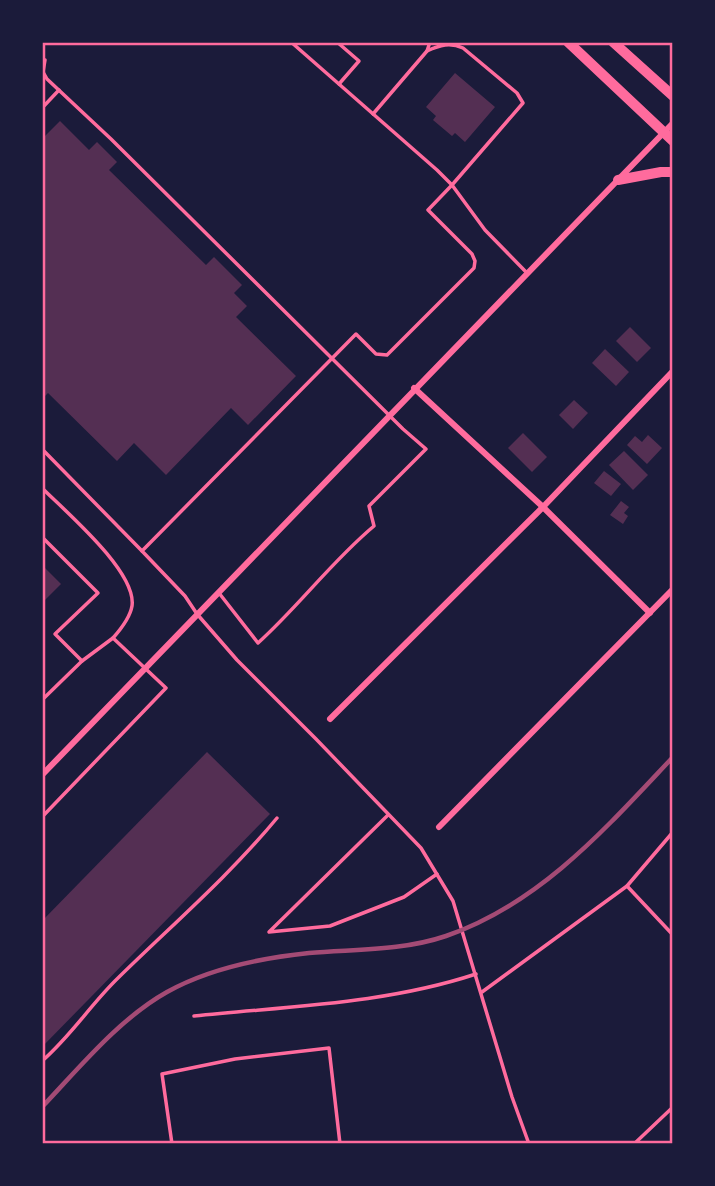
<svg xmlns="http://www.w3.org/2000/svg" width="715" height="1186" font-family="'Fira Sans Condensed',sans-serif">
<rect width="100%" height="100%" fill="#1b1b3a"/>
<!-- building -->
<g fill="#542f53">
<path d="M 455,73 L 495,107 L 465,142 L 455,133 L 452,136 L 433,120 L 436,116 L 426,107 Z"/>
<path d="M 60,121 L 89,150 L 97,142 L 117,162 L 109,170 L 206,265 L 214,257 L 242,285 L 234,293 L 247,306 L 236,317 L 296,376 L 248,425 L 231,408 L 166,475 L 134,443 L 117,461 L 48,393 L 42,399 L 42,139 Z"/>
<path d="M 630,327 L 651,348 L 637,362 L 616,341 Z"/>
<path d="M 605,349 L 629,372 L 616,386 L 592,363 Z"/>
<path d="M 574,400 L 588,413 L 573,429 L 559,415 Z"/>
<path d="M 523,433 L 547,457 L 532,472 L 508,448 Z"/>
<path d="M 648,435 L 662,448 L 647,464 L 627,445 L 635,436 L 642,442 Z"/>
<path d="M 624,451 L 648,475 L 633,490 L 609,465 Z"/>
<path d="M 604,471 L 621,484 L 611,496 L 594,483 Z"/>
<path d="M 621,501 L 629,507 L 624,513 L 628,516 L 623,524 L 610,515 Z"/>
<path d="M 42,565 L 61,584 L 42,603 Z"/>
<path d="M 207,752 L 270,814 L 42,1047 L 42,921 Z"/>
</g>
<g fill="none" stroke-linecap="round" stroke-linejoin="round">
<!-- service -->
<g stroke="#ff6b9d" stroke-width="3.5">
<path d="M 291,42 L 437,170 L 452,185 L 485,230 L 527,273"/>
<path d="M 337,42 L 359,61 L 339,84"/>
<path d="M 427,51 C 440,45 450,42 463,48 L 517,93 L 523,103 L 452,185 L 428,210 L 472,254 L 475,261 L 474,268 L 387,355 L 376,354 L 356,334 L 142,551 L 185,596 L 197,614 L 237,660 L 316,739 L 421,848 L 453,901 L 512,1097 L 529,1144"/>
<path d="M 45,60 L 43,72 L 47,79 L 111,139 L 403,429 L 426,449 L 369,506 L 374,526 C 332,561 299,606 258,643 L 219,593"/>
<path d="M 42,108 L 59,90"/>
<path d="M 373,114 L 427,51 L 430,42"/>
<path d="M 42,449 L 142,551"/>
<path d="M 42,488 C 65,511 137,572 132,606 C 130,618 121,629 113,638"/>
<path d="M 42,537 L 98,593 L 55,634 L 82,661 L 42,700"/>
<path d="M 388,815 L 269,932 L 330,926 L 404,897 L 437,874"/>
<path d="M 42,817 L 166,688 L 113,638 L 82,661"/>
<path d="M 627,886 L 673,935"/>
<path d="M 482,992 L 627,886 L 673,832"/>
<path d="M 194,1016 C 289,1006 385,1004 476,974"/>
<path d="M 42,1061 C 71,1036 91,1004 118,978 C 172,925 229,876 277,818"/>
<path d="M 172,1144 L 162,1074 L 235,1059 L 329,1048 L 340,1144"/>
<path d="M 634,1144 L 673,1107"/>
</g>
<!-- minor -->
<g stroke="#ff6b9d" stroke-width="6">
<path d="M 414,388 L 543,507 L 650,613"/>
<path d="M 330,719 L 543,507 L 673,371"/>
<path d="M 42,775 L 673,123"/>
<path d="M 439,827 L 673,589"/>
</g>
<!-- trunk -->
<g stroke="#ff6b9d" stroke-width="10">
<path d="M 568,42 L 673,141"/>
<path d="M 613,42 L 673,96"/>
<path d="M 618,180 L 661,172 L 673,172"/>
</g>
<!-- rail -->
<path stroke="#a44b75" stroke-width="4.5" d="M 42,1107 C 80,1067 119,1019 167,992 C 210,968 261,958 309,953 C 355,949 402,951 446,936 C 541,903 606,828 673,757"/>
</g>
<!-- border -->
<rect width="715" height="1186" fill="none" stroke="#1b1b3a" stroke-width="88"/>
<rect x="44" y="44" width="627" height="1098" fill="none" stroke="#ff6b9d" stroke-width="2.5"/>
</svg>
